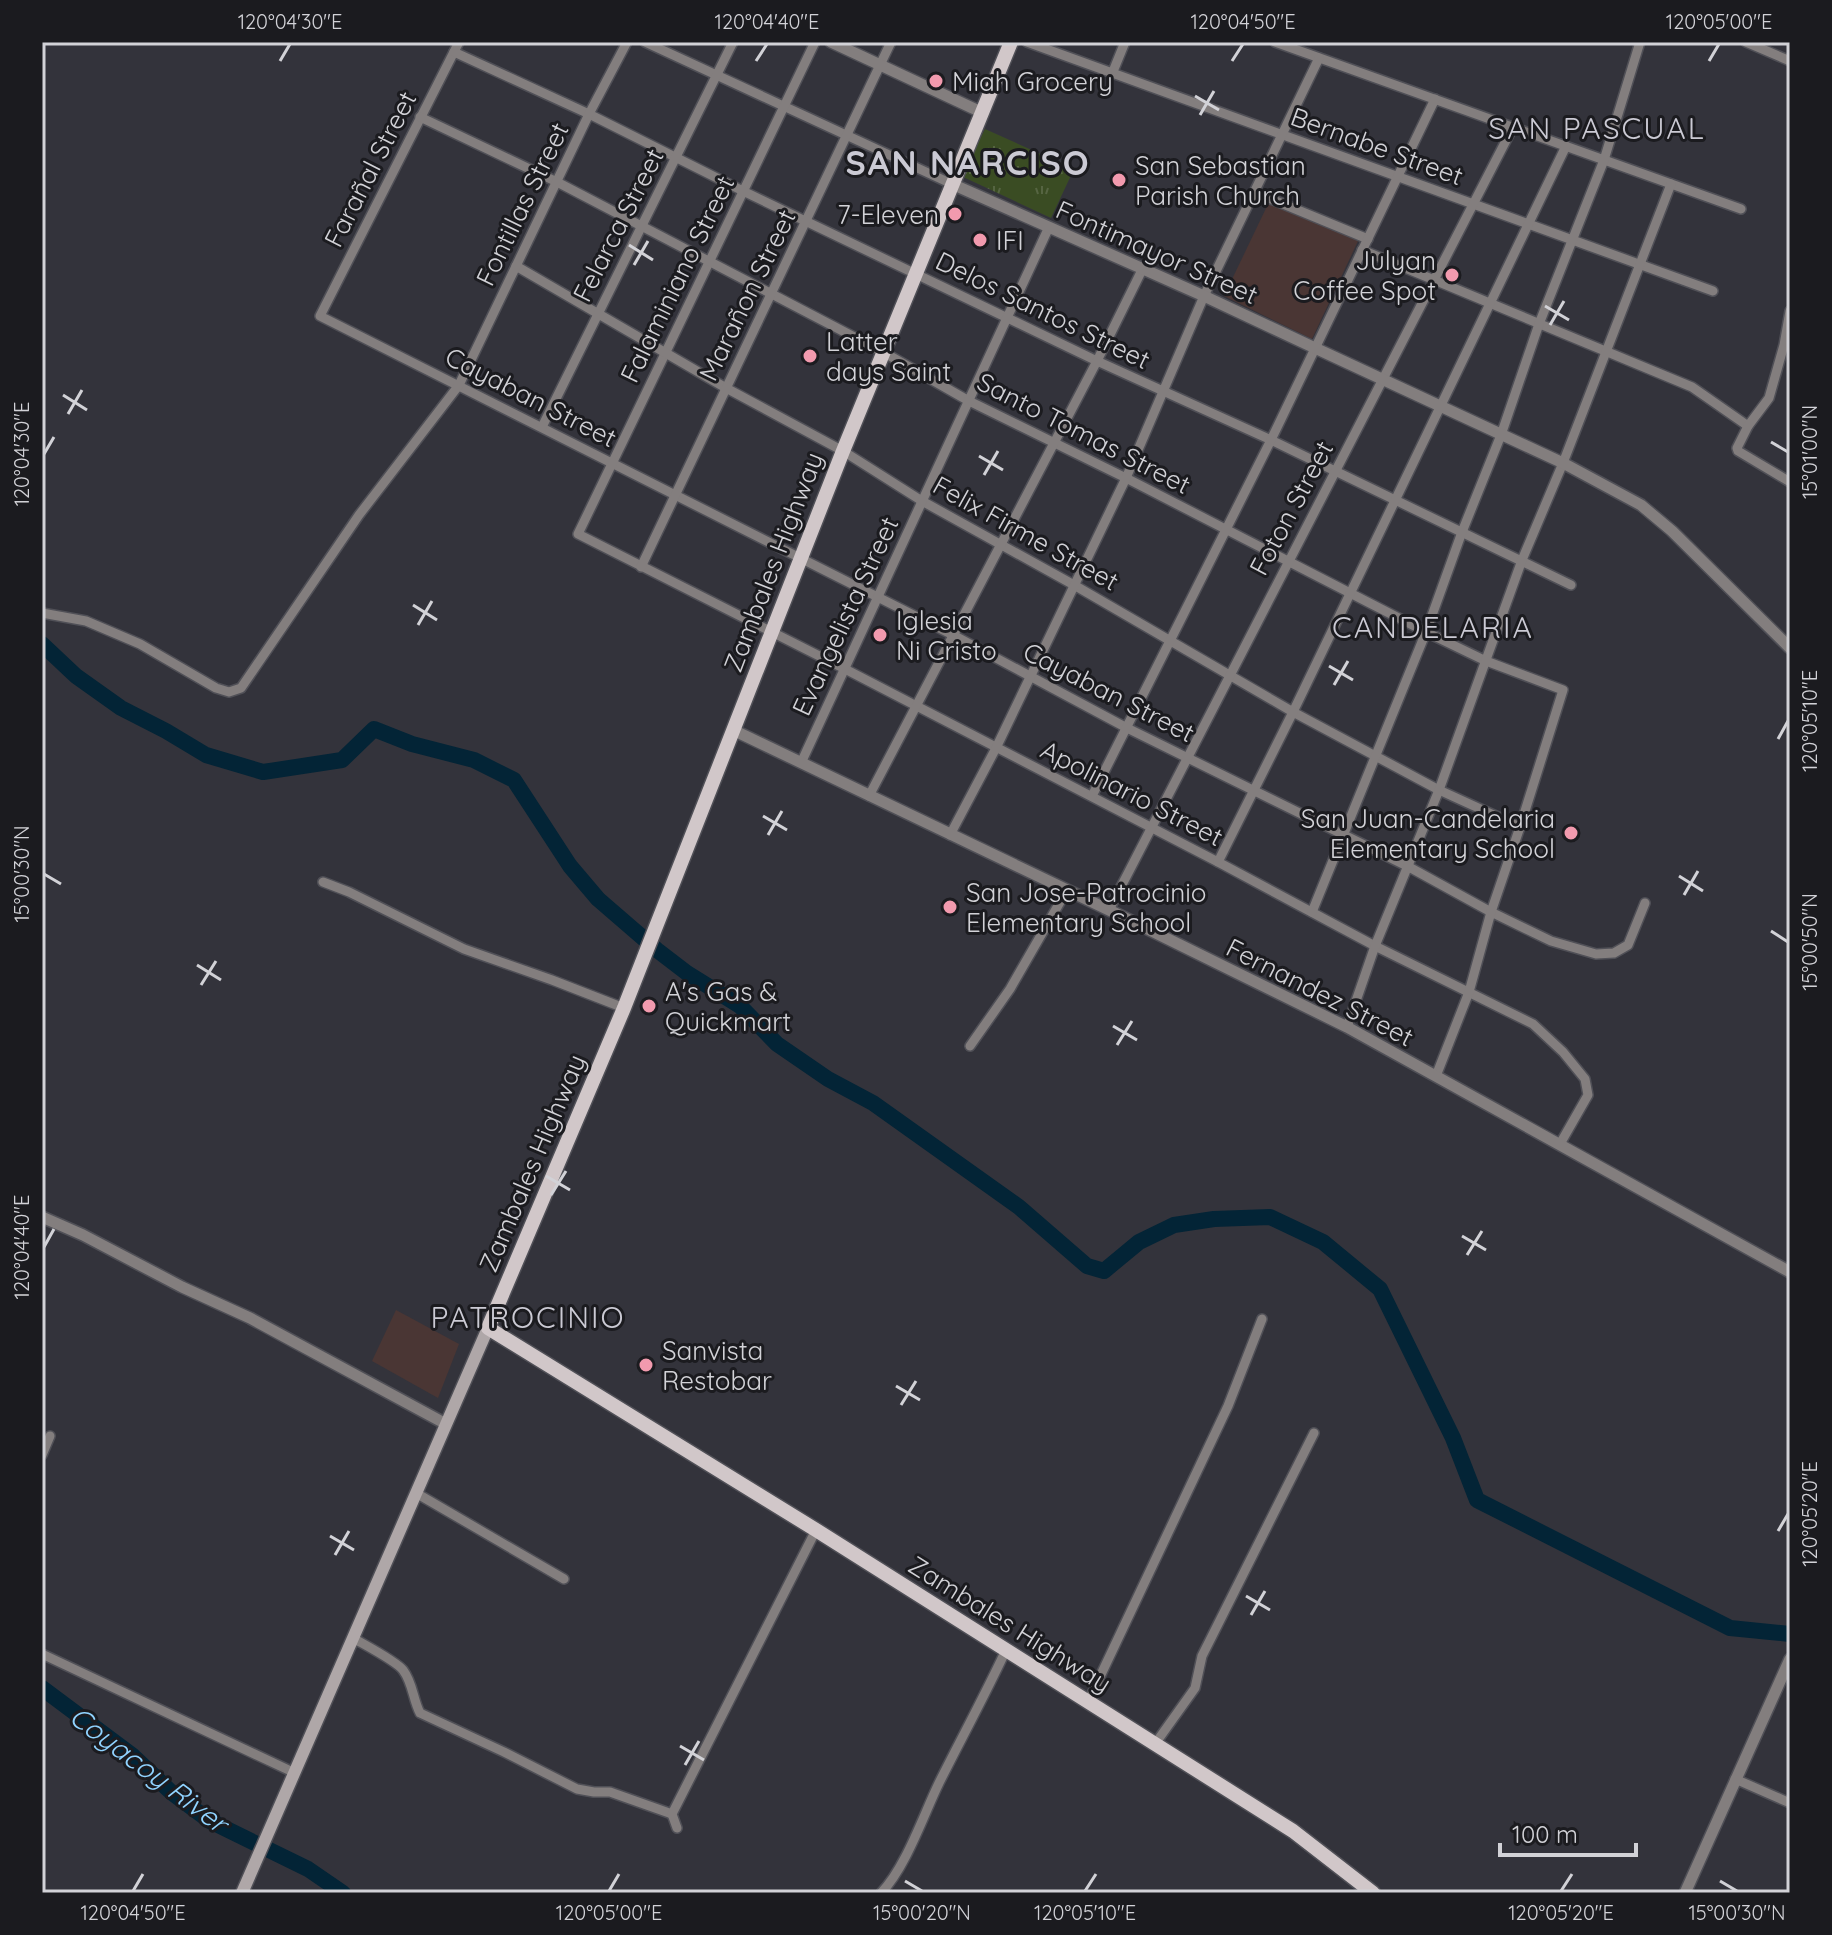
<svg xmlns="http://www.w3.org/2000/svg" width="1832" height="1935" font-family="Quicksand,sans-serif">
<defs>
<pattern id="grass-tufts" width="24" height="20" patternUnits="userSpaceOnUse" patternTransform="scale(2)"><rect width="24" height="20" fill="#3a4c23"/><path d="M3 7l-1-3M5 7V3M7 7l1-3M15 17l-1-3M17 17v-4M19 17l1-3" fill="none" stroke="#566542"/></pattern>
</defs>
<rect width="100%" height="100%" fill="#33333b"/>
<!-- commercial -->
<g fill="#4a3634">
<path d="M 1269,202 L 1359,239 L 1312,339 L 1224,296 Z"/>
<path d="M 396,1310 L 459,1344 L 438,1398 L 372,1361 Z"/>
</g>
<!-- grass -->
<path fill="url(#grass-tufts)" d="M 985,129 L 1074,169 L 1051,218 L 961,176 Z"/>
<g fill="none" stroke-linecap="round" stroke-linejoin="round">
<!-- river -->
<g stroke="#032436" stroke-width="16">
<path d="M 42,644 L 76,676 L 121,708 L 166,731 L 206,755 L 263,772 L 342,760 L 374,729 L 412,744 L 474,760 L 514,780 L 570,866 L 598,899 L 657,950 L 687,973 L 740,1006 L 777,1044 L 828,1079 L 873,1103 L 1019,1207 L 1087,1266 L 1104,1271 L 1139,1242 L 1174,1225 L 1214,1219 L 1270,1217 L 1323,1242 L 1380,1289 L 1453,1438 L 1477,1500 L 1730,1628 L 1790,1634"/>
<path d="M 42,1688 L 133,1756 L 171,1792 L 210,1821 L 308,1869 L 343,1893"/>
</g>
<defs>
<g id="minor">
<path d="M 459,42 L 320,316 L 953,635 L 1127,728 L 1409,867 L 1491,912 L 1551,941 L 1596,954 L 1614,953 L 1628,945 L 1645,903"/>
<path d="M 645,42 L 952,184"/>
<path d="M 815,42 C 737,206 657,370 578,534 L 845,669 L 1218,862 L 1375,946 L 1533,1024 L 1563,1052 L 1585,1079 L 1588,1095 L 1560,1144"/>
<path d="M 1027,42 L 1713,291"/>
<path d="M 1275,42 L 1741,209"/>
<path d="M 1746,42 L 1790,61"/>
<path d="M 454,52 L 589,114 L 745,192 L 1097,361 L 1271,440 L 1571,585"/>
<path d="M 1112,74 L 1125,42"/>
<path d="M 420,117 L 557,182 L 883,352 L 969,401 L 1126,478 L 1426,632 L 1486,661 L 1563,690 L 1520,827 L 1491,912 L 1469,992 L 1436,1076"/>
<path d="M 1254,192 L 1368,239"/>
<path d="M 1362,250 L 1692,387 L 1748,426"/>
<path d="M 516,266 L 726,388 L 843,451 L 922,501 L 1074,585 L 1293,712 L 1439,790 L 1520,827"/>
<path d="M 1790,311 L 1784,345 L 1769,398 L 1748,426 L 1737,448 L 1738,451 L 1790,482"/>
<path d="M 542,427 L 733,42"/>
<path d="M 641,567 L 891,42"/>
<path d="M 42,613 L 86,621 L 140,644 L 216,688 L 229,692 L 241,688 L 359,515 L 459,385 L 589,114 L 627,42"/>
<path d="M 801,763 L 1049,227"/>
<path d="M 869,796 L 1097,361 L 1142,270"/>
<path d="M 1092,796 L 1271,440 L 1435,99"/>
<path d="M 950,835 L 996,748 L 1126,478 L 1204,296 L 1319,58"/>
<path d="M 1218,862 L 1293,712 L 1566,146"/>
<path d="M 323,882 L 349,892 L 464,949 L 552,980 L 624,1008"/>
<path d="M 1109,910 L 1513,127"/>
<path d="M 1312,912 L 1426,632 L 1462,532 L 1501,435 L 1539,324 L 1604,160 L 1640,42"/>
<path d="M 1347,1027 L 1375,946 L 1439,790 L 1522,560 L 1563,463 L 1671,184"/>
<path d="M 970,1046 L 1010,989 L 1067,890"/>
<path d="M 42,1455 L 50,1436"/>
<path d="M 416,1493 L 564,1579"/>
<path d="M 353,1638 C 365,1645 396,1661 403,1670 C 413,1683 413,1700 420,1713 L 504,1752 L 577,1789 L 594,1792 L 610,1792 L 672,1814"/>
<path d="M 42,1654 L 295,1773"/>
<path d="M 1088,1702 L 1228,1406 L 1262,1319"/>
<path d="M 1155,1744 L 1195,1688 L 1202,1656 L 1314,1433"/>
<path d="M 1735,1779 L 1790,1803"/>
<path d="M 677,1828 L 672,1814 L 816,1530"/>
<path d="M 881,1893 C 906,1867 923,1816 939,1783 C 961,1739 985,1695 1006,1650"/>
</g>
<g id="tertiary">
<path d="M 831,42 L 981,112"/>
<path d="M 952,184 L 1204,296 L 1315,348 L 1563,463 L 1641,505 L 1672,531 L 1790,648"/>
<path d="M 733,730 L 1109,910 L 1347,1027 L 1790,1272"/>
<path d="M 42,1217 L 83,1235 L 182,1287 L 250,1318 L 446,1424"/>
<path d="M 1685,1893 L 1790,1659"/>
</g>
<path id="secondary" d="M 242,1893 L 488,1328"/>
<path id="primary" d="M 1011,42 L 843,451 L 624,1008 L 488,1328 L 816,1530 L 1293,1831 L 1373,1893"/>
</defs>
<!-- minor casing -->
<use href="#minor" stroke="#505057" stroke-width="12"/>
<!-- tertiary casing -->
<use href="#tertiary" stroke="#505057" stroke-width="14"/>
<!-- secondary casing -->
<use href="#secondary" stroke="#505057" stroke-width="15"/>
<!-- primary casing -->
<use href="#primary" stroke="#505057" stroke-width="17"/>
<!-- minor -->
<use href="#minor" stroke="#837e7e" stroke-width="9"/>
<!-- tertiary -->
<use href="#tertiary" stroke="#837e7e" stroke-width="11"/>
<!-- secondary -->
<use href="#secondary" stroke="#afa7a8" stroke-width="12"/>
<!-- primary -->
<use href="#primary" stroke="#d1c7c9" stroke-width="14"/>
</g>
<!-- ticks -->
<path fill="none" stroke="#d2d2d7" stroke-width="3" d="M 280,61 L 290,44M 756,61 L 767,44M 1232,61 L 1243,44M 1709,61 L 1719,44M 1195,96 L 1219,110M 1200,115 L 1214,91M 629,245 L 653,260M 634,265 L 648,241M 1545,306 L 1569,320M 1550,325 L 1564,301M 63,395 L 87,410M 68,414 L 82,390M 1771,442 L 1788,452M 44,454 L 54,437M 979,456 L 1003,470M 984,475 L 998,451M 413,605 L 437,620M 418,625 L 432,601M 1329,666 L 1353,680M 1334,685 L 1348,661M 1778,739 L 1788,721M 763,816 L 787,830M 768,835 L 782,811M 44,874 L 61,884M 1679,876 L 1703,891M 1684,895 L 1698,871M 1771,931 L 1788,942M 197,965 L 221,980M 201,985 L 216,961M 1113,1026 L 1137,1040M 1117,1045 L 1132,1021M 546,1176 L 570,1190M 551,1195 L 566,1171M 1462,1236 L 1486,1250M 44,1247 L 54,1229M 1467,1255 L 1482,1231M 896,1386 L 920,1400M 901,1405 L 916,1381M 1778,1531 L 1788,1514M 330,1536 L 354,1550M 335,1555 L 349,1531M 1246,1596 L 1270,1610M 1251,1615 L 1265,1591M 680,1746 L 704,1760M 685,1765 L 699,1741M 905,1881 L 922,1891M 1720,1881 L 1737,1891M 133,1891 L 143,1874M 609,1891 L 619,1874M 1085,1891 L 1096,1874M 1561,1891 L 1572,1874"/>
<!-- markers -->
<g fill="#f29aae" stroke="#1b1b1f" stroke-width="3">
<circle cx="936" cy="81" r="8"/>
<circle cx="1119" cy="180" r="8"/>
<circle cx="955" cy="214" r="8"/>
<circle cx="980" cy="240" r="8"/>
<circle cx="1452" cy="275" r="8"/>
<circle cx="810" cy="356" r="8"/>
<circle cx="880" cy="635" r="8"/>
<circle cx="1571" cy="833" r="8"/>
<circle cx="950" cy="907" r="8"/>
<circle cx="649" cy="1006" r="8"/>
<circle cx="646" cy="1365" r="8"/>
</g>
<g text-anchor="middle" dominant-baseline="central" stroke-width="6" stroke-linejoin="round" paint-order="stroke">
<!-- poi labels -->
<g font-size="26" fill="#d2d2d7" stroke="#1b1b1f" text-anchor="start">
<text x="952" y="81">Miah Grocery</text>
<text x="1135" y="165">San Sebastian<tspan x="1135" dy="30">Parish Church</tspan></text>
<text x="939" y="214" text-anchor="end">7-Eleven</text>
<text x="996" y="240">IFI</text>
<text x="1436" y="260" text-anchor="end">Julyan<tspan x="1436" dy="30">Coffee Spot</tspan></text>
<text x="826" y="341">Latter<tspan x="826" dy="30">days Saint</tspan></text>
<text x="896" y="620">Iglesia<tspan x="896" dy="30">Ni Cristo</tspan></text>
<text x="1555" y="818" text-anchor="end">San Juan-Candelaria<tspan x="1555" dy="30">Elementary School</tspan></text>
<text x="966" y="892">San Jose-Patrocinio<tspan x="966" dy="30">Elementary School</tspan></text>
<text x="665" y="991">A's Gas &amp;<tspan x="665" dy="30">Quickmart</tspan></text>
<text x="662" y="1350">Sanvista<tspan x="662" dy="30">Restobar</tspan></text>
</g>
<!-- street labels -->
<g font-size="26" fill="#d2d2d7" stroke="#1b1b1f">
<text transform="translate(1377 146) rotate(20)">Bernabe Street</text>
<text transform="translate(370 169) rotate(-63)">Farañal Street</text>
<text transform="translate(522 204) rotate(-64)">Fontillas Street</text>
<text transform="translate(618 225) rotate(-63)">Felarca Street</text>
<text transform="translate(1157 252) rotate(24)">Fontimayor Street</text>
<text transform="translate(677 279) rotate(-64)">Falaminiano Street</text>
<text transform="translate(747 295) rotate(-64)">Marañon Street</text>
<text transform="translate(1043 310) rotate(26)">Delos Santos Street</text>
<text transform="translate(531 397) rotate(27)">Cayaban Street</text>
<text transform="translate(1084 433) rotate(27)">Santo Tomas Street</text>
<text transform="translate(1291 508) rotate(-62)">Foton Street</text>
<text transform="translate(1026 533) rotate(29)">Felix Firme Street</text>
<text transform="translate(773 562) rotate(-69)">Zambales Highway</text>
<text transform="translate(845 616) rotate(-65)">Evangelista Street</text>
<text transform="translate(1109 692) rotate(27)">Cayaban Street</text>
<text transform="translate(1132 793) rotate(27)">Apolinario Street</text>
<text transform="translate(1320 992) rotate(27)">Fernandez Street</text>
<text transform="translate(532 1163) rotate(-67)">Zambales Highway</text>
<text transform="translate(1010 1624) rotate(32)">Zambales Highway</text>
</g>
<!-- water labels -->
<g font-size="28" font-style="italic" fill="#90d3ff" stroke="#1b1b1f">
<text transform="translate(149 1769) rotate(37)">Coyacoy River</text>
</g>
<!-- quarter labels -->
<g font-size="30" letter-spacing="2" fill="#cbcad4" stroke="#1b1b1f">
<text x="1597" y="128">SAN PASCUAL</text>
<text x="1433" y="627">CANDELARIA</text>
<text x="528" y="1317">PATROCINIO</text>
</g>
<!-- district labels -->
<g font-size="34" font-weight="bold" letter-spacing="2" fill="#cbcad4" stroke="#1b1b1f">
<text x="968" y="162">SAN NARCISO</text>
</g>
</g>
<!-- border -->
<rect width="1832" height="1935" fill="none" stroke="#1b1b1f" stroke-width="88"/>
<!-- scale -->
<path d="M1500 1843v12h136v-12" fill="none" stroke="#d2d2d7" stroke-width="4"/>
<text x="1512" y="1843" font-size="24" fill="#d2d2d7" stroke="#1b1b1f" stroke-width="6" paint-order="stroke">100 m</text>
<rect x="44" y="44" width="1744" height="1847" fill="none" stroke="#d2d2d7" stroke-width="3"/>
<g font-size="20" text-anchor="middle" fill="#d2d2d7">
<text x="290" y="29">120°04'30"E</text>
<text x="767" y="29">120°04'40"E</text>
<text x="1243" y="29">120°04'50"E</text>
<text x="1719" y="29">120°05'00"E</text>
<text transform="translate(1810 452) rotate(-90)" y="7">15°01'00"N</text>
<text transform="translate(22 454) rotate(-90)" y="7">120°04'30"E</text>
<text transform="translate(1810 721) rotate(-90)" y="7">120°05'10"E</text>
<text transform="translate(22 874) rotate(-90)" y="7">15°00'30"N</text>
<text transform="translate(1810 942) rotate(-90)" y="7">15°00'50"N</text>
<text transform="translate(22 1247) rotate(-90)" y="7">120°04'40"E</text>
<text transform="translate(1810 1514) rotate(-90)" y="7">120°05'20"E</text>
<text x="133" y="1920">120°04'50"E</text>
<text x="609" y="1920">120°05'00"E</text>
<text x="922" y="1920">15°00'20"N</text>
<text x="1085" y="1920">120°05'10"E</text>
<text x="1561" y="1920">120°05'20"E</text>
<text x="1737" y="1920">15°00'30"N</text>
</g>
</svg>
